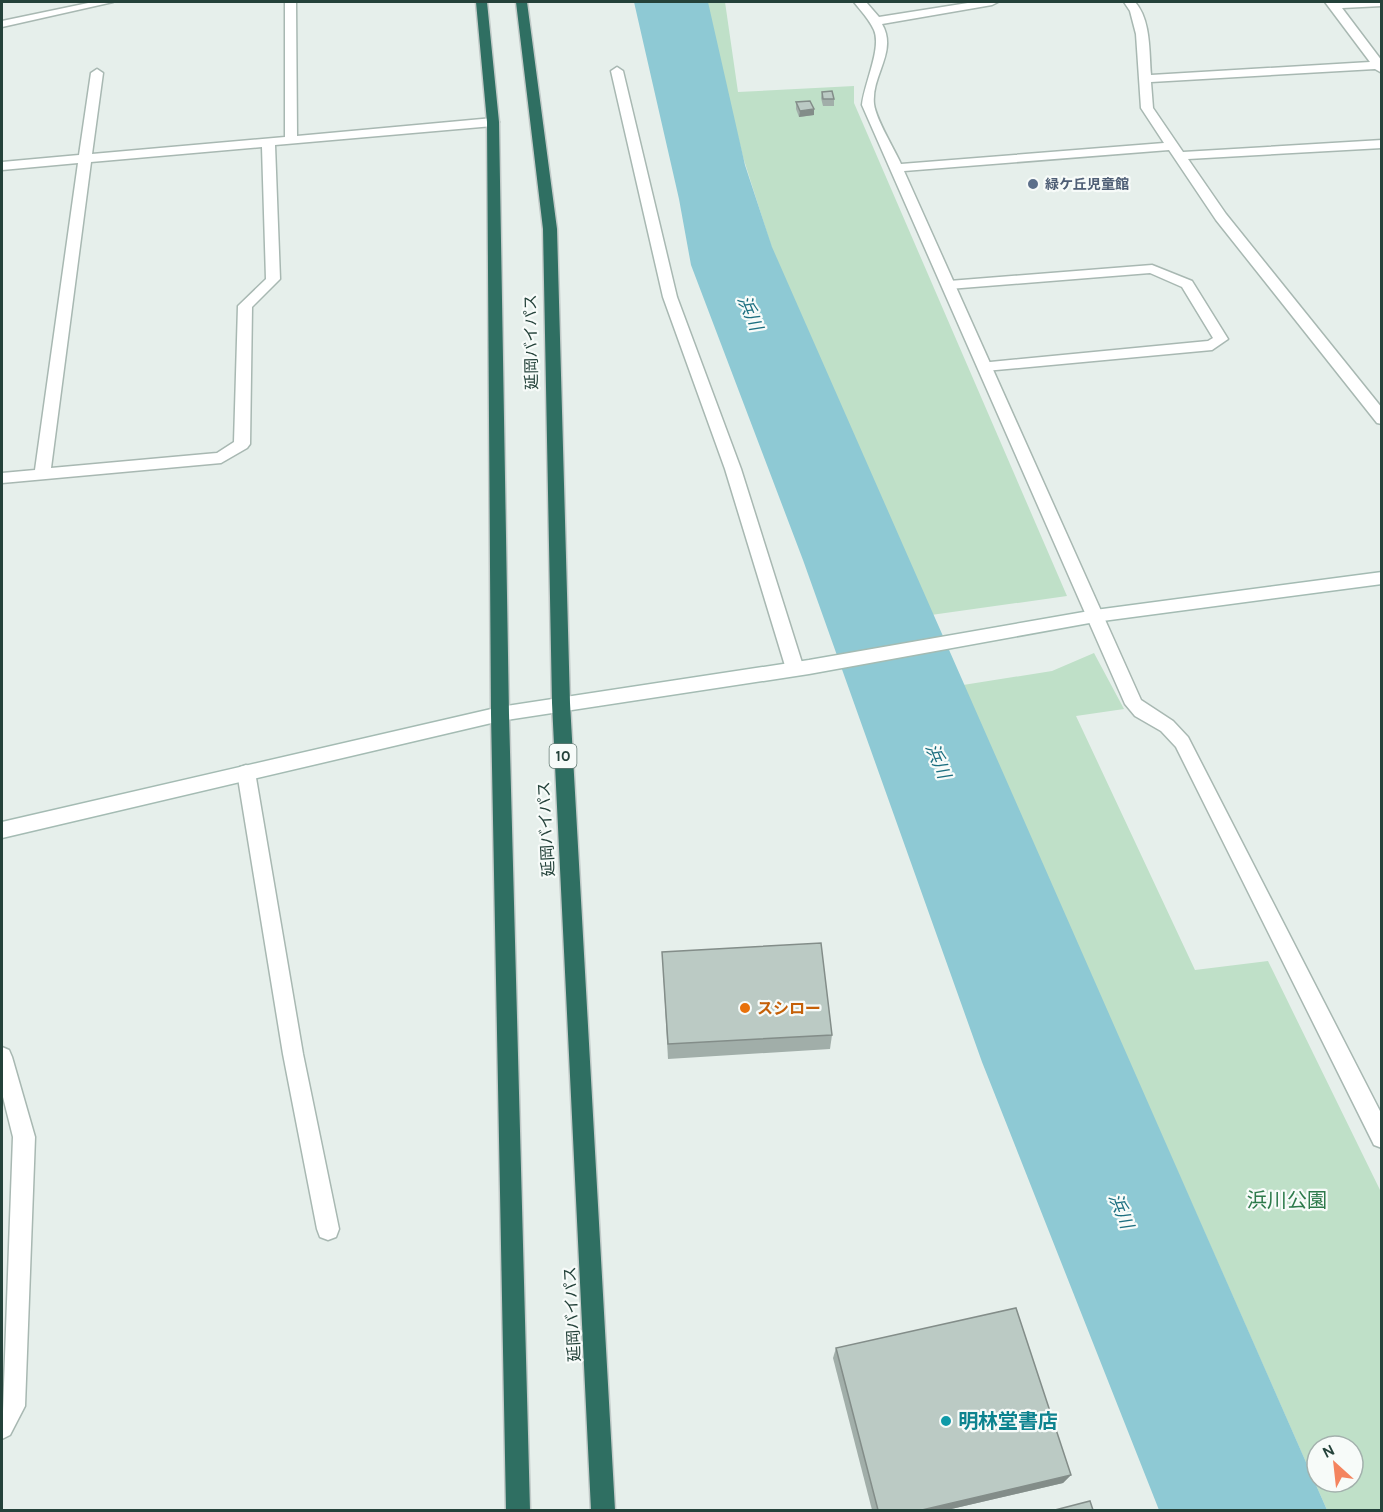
<svg xmlns="http://www.w3.org/2000/svg" width="1383" height="1512" font-family="Karla,'Noto Sans JP',sans-serif">
<rect width="100%" height="100%" fill="#e6efeb"/>
<!-- green -->
<g fill="#bfe0c8" fill-rule="evenodd">
<path d="M 705,2 L 725,2 L 738,92 L 854,86 L 854,103 L 1067,596 L 931,615 L 775,258 L 743,157 Z"/>
<path d="M 1094,653 L 1124,709 L 1076,716 L 1195,970 L 1268,961 L 1381,1192 L 1381,1510 L 1327,1510 L 963,685 L 1052,671 ZM 1317,1446 L 1353,1446 L 1353,1482 L 1317,1482 Z"/>
</g>
<!-- water -->
<path fill="#8ec9d4" d="M 634,2 L 708,2 L 745,165 L 772,247 L 1327,1510 L 1159,1510 L 982,1062 L 803,560 L 691,265 L 679,199 Z"/>
<g fill="none" stroke-linecap="round" stroke-linejoin="round">
<defs>
<path id="lane" d="M 1152,265 L 1192,281 L 1228,339 L 1212,350 L 985,371 L 980,369 L 978,366 L 980,363 L 1208,341 L 1213,338 L 1182,287 L 1150,273 L 949,289 L 942,285 L 949,281 Z"/>
<g id="street">
<path d="M 93,2 L 113,2 L 2,27 L 2,21 Z"/>
<path d="M 285,2 L 296,2 L 297,136 L 493,118 L 499,122 L 493,126 L 275,145 L 280,279 L 252,307 L 250,444 L 247,448 L 221,463 L 2,483 L 2,473 L 35,470 L 78,163 L 2,170 L 2,162 L 79,155 L 91,73 L 97,69 L 103,73 L 92,154 L 285,137 ZM 262,147 L 266,279 L 238,306 L 234,442 L 217,453 L 51,468 L 91,162 Z"/>
<path d="M 854,2 L 866,2 L 879,17 L 974,2 L 998,2 L 992,5 L 882,24 C 898,52 871,75 874,104 C 876,120 894,148 901,164 L 1164,143 L 1141,108 L 1136,34 L 1130,11 L 1124,2 L 1135,2 C 1151,20 1149,51 1151,75 L 1370,62 L 1325,2 L 1382,2 L 1382,6 L 1342,8 L 1382,61 L 1382,73 L 1375,69 L 1151,82 L 1153,108 L 1183,152 L 1382,140 L 1382,148 L 1188,159 L 1226,214 L 1382,408 L 1382,424 L 1377,423 L 1216,220 L 1169,150 L 904,171 L 1141,700 L 1173,721 L 1188,737 L 1382,1115 L 1382,1148 L 1374,1145 L 1176,747 L 1161,731 L 1135,716 L 1125,704 L 862,105 C 864,84 882,48 874,30 C 869,19 861,11 854,2 Z"/>
<path d="M 617,67 L 623,71 L 677,297 L 741,469 L 804,669 L 801,674 L 789,674 L 786,669 L 725,469 L 663,297 L 611,71 Z"/>
<path d="M 246,765 L 252,767 L 255,772 L 303,1054 L 339,1229 L 336,1237 L 328,1240 L 320,1237 L 317,1229 L 283,1054 L 237,772 L 240,767 Z"/>
<path d="M 2,1047 L 9,1050 L 12,1057 L 35,1137 L 25,1406 L 10,1435 L 2,1439 L 13,1137 L 2,1093 Z"/>
</g>
<path id="secondary" d="M 1382,572 L 1382,584 L 1095,622 L 809,674 L 500,721 L 2,838 L 2,822 L 500,707 L 809,660 L 1095,610 Z"/>
<g id="highway">
<path d="M 476,2 L 487,2 L 499,122 L 509,714 L 530,1510 L 506,1510 L 491,714 L 487,122 Z"/>
<path d="M 516,2 L 527,2 L 557,229 L 570,703 L 615,1510 L 591,1510 L 552,703 L 543,229 Z"/>
</g>
</defs>
<!-- lane casing -->
<use href="#lane" stroke="#a8b8b2" stroke-width="3"/>
<!-- street casing -->
<use href="#street" stroke="#a8b8b2" stroke-width="3"/>
<!-- secondary casing -->
<use href="#secondary" stroke="#a4bbb3" stroke-width="3"/>
<!-- highway casing -->
<use href="#highway" stroke="#c2cac8" stroke-width="3"/>
<!-- lane -->
<use href="#lane" fill="#fff" fill-rule="evenodd"/>
<!-- street -->
<use href="#street" fill="#fff" fill-rule="evenodd"/>
<!-- secondary -->
<use href="#secondary" fill="#fff" fill-rule="evenodd"/>
<!-- highway -->
<use href="#highway" fill="#2f6f62" fill-rule="evenodd"/>
</g>
<!-- wall -->
<g fill="#a1aea9">
<path d="M 822,92 L 834,99 L 834,106 L 823,106 L 821,98 Z"/>
<path d="M 796,102 L 814,109 L 814,115 L 799,117 L 796,109 Z"/>
<path d="M 663,968 L 832,1035 L 830,1049 L 668,1059 Z"/>
<path d="M 836,1348 L 1071,1475 L 1063,1483 L 947,1510 L 872,1510 L 833,1358 Z"/>
</g>
<!-- shaded-wall -->
<g fill="#838d89">
<path d="M 814,109 L 814,115 L 799,117 L 800,111 Z"/>
<path d="M 1071,1475 L 1063,1483 L 947,1510 L 922,1510 Z"/>
</g>
<!-- building -->
<g fill="#bbcac4" stroke="#838d89" stroke-width="1.5">
<path d="M 832,91 L 834,99 L 823,99 L 822,92 Z"/>
<path d="M 810,101 L 814,109 L 800,111 L 796,102 Z"/>
<path d="M 821,943 L 832,1035 L 668,1044 L 662,952 Z"/>
<path d="M 1016,1308 L 1071,1475 L 922,1510 L 878,1510 L 836,1348 Z"/>
<path d="M 1090,1501 L 1093,1510 L 1055,1510 Z"/>
</g>
<!-- markers -->
<circle fill="#5c6f8a" stroke="#f7fbf9" stroke-width="2" cx="1033" cy="184" r="6"/>
<circle fill="#e8710a" stroke="#f7fbf9" stroke-width="2" cx="745" cy="1008" r="6"/>
<circle fill="#0f9aa8" stroke="#f7fbf9" stroke-width="2" cx="946" cy="1421" r="6"/>
<g text-anchor="middle" dominant-baseline="central" stroke-width="4.5" stroke-linejoin="round" paint-order="stroke">
<!-- far-service labels -->
<g font-size="14" font-weight="bold" fill="#4e5e75" stroke="#f7fbf9" text-anchor="start">
<text x="1045" y="184">緑ケ丘児童館</text>
</g>
<!-- shield labels -->
<rect fill="#f7fbf9" stroke="#637a73" stroke-width="1.5" x="549.5" y="744" width="27" height="24" rx="4.5"/>
<g font-size="15" font-weight="bold" fill="#24423a">
<text x="563" y="756">10</text>
</g>
<!-- street labels -->
<g font-size="16" fill="#24423a" stroke="#f7fbf9">
<text transform="translate(531 342) rotate(-91)">延岡バイパス</text>
<text transform="translate(546 829) rotate(-93)">延岡バイパス</text>
<text transform="translate(572 1314) rotate(-93)">延岡バイパス</text>
</g>
<!-- food labels -->
<g font-size="16" font-weight="bold" fill="#c56008" stroke="#f7fbf9" text-anchor="start">
<text x="757" y="1008">スシロー</text>
</g>
<!-- water labels -->
<g font-size="18" font-style="italic" fill="#1c6f80" stroke="#f7fbf9">
<text transform="translate(750 313) rotate(67)">浜川</text>
<text transform="translate(938 761) rotate(67)">浜川</text>
<text transform="translate(1121 1211) rotate(68)">浜川</text>
</g>
<!-- near-park labels -->
<g font-size="20" fill="#2d7a4b" stroke="#f7fbf9">
<text x="1287" y="1200">浜川公園</text>
</g>
<!-- near-culture labels -->
<g font-size="20" font-weight="bold" fill="#0d838f" stroke="#f7fbf9" text-anchor="start">
<text x="958" y="1421">明林堂書店</text>
</g>
</g>
<!-- border -->
<rect width="1383" height="1512" fill="none" stroke="#24423a" stroke-width="6"/>
<!-- north arrow -->
<g transform="translate(1335 1464) rotate(333)"><circle r="28" fill="#f7fbf9" stroke="#a3b1ad" stroke-width="1.5"/>
<path d="M0-4.5L10 22L0 15L-10 22Z" fill="#f4845f"/>
<text y="-9" font-size="16" font-weight="bold" text-anchor="middle" fill="#24423a">N</text>
</g>
</svg>
